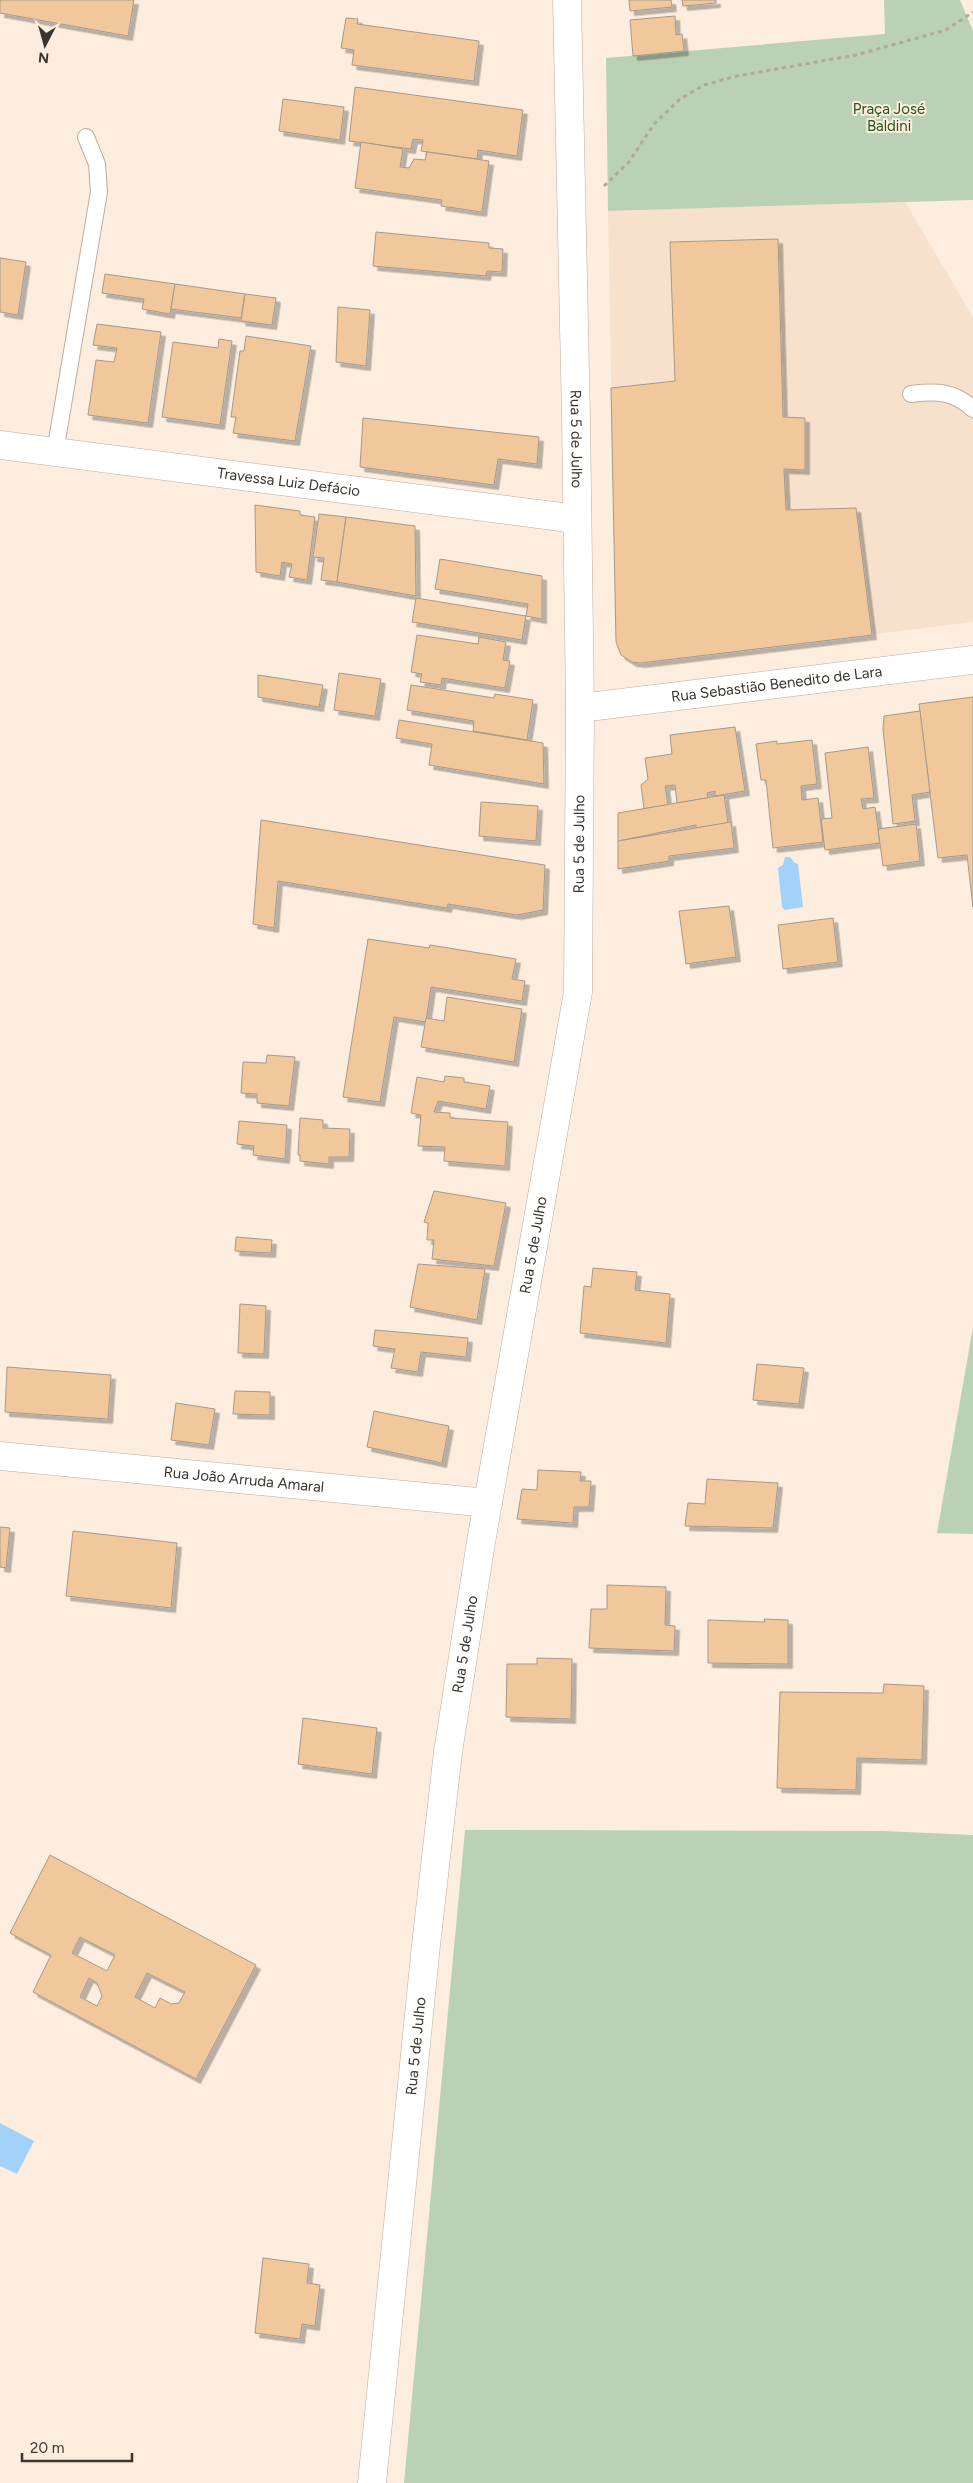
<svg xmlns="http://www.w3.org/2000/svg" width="973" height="2483" font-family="Figtree,sans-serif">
<defs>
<filter id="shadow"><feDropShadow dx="4.5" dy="4.5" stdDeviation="0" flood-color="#0004"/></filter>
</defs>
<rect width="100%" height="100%" fill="#fcedde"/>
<!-- built -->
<path fill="#f7e1cd" d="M 905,202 L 973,317 L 973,622 L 641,663 L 628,661 L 618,651 L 616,642 L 608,211 Z"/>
<!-- green -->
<g fill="#bad1b5">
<path d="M 884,0 L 960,0 L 973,31 L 973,200 L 608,211 L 606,58 L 885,34 Z"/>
<path d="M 973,1327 L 973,1534 L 937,1533 Z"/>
<path d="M 465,1830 L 883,1831 L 973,1835 L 973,2483 L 404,2483 Z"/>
</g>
<!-- water -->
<g fill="#a3d2f9">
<path d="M 785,857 L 790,857 L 795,863 L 798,864 L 803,907 L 785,910 L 782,907 L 778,868 L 783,865 Z"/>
<path d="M 0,2123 L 34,2141 L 17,2174 L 0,2166 Z"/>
</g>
<!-- building -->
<g fill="#f1c89c" stroke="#a6998b" fill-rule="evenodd" filter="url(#shadow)">
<path d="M 0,0 L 134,0 L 128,36 L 0,13 Z"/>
<path d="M 629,0 L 671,0 L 672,7 L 630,11 Z"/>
<path d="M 682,0 L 716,0 L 716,3 L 683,6 Z"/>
<path d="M 675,16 L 676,35 L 682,34 L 684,51 L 633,56 L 630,20 Z"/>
<path d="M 346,18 L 358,19 L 357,24 L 479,41 L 474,81 L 352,65 L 354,50 L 341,48 Z"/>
<path d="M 355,87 L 523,110 L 517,156 L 478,150 L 477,159 L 421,151 L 423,140 L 413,139 L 411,149 L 349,141 Z"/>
<path d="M 283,99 L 344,107 L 340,140 L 279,131 Z"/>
<path d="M 361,142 L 403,149 L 400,167 L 409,168 L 414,159 L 425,160 L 427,152 L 489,161 L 482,212 L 441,206 L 442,200 L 355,188 Z"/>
<path d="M 376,232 L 489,243 L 489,248 L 503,249 L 502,272 L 487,271 L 486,276 L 373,266 Z"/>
<path d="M 778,239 L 783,417 L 805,418 L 805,470 L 784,469 L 786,510 L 856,508 L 872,635 L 641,663 L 632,662 L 621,655 L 616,642 L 611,388 L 675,381 L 670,242 Z"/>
<path d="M 0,258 L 26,262 L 18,315 L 0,312 Z"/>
<path d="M 105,274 L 175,284 L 170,314 L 142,309 L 144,299 L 102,293 Z"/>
<path d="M 175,284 L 245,294 L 241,318 L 171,309 Z"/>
<path d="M 245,294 L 276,298 L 272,325 L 241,321 Z"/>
<path d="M 338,307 L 370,310 L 366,366 L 336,362 Z"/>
<path d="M 97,324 L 161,332 L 148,423 L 88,415 L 96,360 L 114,362 L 117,348 L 93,345 Z"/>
<path d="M 246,336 L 311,346 L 295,441 L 233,433 L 236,417 L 231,417 L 240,351 L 244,351 Z"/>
<path d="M 219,339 L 232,341 L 220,425 L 162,417 L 173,342 L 218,348 Z"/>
<path d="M 363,418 L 539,437 L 537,464 L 498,459 L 494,485 L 360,467 Z"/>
<path d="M 255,505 L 300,511 L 300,515 L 315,517 L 307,580 L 289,577 L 292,564 L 282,562 L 280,576 L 256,572 Z"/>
<path d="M 319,514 L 346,517 L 337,582 L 321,580 L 324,558 L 313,557 Z"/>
<path d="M 346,517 L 415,526 L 416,596 L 337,582 Z"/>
<path d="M 440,559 L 542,576 L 542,619 L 526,616 L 528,604 L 435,589 Z"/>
<path d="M 416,598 L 526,616 L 522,640 L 412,622 Z"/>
<path d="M 417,635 L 478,644 L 479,637 L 506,642 L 503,660 L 510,661 L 505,688 L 442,678 L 441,685 L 420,682 L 422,674 L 411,672 Z"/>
<path d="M 339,673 L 381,679 L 375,716 L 334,710 Z"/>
<path d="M 258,675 L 323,685 L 319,707 L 258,697 Z"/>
<path d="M 411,685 L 494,698 L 495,694 L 533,700 L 527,740 L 473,731 L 474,721 L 407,710 Z"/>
<path d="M 973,697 L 973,907 L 967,855 L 938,858 L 919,704 Z"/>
<path d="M 920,711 L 930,792 L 912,795 L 915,821 L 893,824 L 883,729 L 884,716 Z"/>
<path d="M 399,720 L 543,743 L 544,784 L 429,765 L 432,744 L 396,738 Z"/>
<path d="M 735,727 L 745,791 L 715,796 L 715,791 L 707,793 L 708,798 L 677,803 L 675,785 L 665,786 L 668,805 L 644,809 L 641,785 L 648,779 L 645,758 L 672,754 L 670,735 Z"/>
<path d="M 812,740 L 817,784 L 801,786 L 802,800 L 818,798 L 823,842 L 773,848 L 766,780 L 761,780 L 756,744 L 777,741 L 777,744 Z"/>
<path d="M 868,747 L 874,798 L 861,799 L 863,809 L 875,807 L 880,843 L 825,850 L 821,819 L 832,818 L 825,753 Z"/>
<path d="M 724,795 L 728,823 L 696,828 L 696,825 L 618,841 L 618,813 Z"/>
<path d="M 481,802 L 538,806 L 536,841 L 479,836 Z"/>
<path d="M 261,820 L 545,865 L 543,910 L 517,915 L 448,904 L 447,908 L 278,881 L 274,928 L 253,924 Z"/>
<path d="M 731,822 L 734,848 L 669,856 L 669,861 L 618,869 L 618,841 Z"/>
<path d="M 916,824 L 920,861 L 883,866 L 878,829 Z"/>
<path d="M 729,906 L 736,957 L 686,964 L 679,911 Z"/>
<path d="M 833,918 L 838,962 L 783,969 L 778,925 Z"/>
<path d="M 368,939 L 429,948 L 430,945 L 516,959 L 512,979 L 525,981 L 522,1001 L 431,987 L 426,1022 L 394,1017 L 380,1102 L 343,1097 Z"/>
<path d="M 447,997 L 522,1009 L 514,1062 L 421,1047 L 426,1018 L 444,1021 Z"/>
<path d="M 267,1055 L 295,1057 L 289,1106 L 257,1103 L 257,1094 L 241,1093 L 243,1062 L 266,1063 Z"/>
<path d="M 445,1076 L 464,1078 L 464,1082 L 490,1086 L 486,1109 L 438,1101 L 434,1112 L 450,1113 L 450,1118 L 508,1122 L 505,1166 L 444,1161 L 445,1147 L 418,1146 L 421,1115 L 411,1113 L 417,1077 L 444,1082 Z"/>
<path d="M 300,1118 L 323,1120 L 323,1128 L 350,1129 L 349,1157 L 329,1157 L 329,1164 L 300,1161 L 300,1155 L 298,1155 Z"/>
<path d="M 239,1121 L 287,1125 L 285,1159 L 253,1155 L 254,1146 L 237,1144 Z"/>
<path d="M 434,1191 L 506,1203 L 494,1266 L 432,1259 L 434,1240 L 427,1240 L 428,1223 L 424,1222 Z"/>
<path d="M 236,1237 L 272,1240 L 271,1253 L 235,1251 Z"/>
<path d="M 418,1264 L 485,1269 L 477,1320 L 410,1307 Z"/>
<path d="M 593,1268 L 637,1272 L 635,1290 L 670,1294 L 666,1343 L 580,1333 L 584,1286 L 591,1287 Z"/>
<path d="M 240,1304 L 266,1306 L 264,1354 L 238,1353 Z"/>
<path d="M 375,1330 L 468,1338 L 466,1357 L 421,1352 L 418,1372 L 391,1368 L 395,1349 L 373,1346 Z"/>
<path d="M 757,1364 L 804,1368 L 799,1404 L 753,1400 Z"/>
<path d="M 7,1367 L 111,1375 L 108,1419 L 5,1412 Z"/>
<path d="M 235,1391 L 270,1392 L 270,1415 L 233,1414 Z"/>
<path d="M 176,1403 L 215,1409 L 209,1445 L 171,1440 Z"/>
<path d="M 374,1411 L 449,1426 L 442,1463 L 367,1447 Z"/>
<path d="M 538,1470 L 581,1472 L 580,1481 L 591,1481 L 589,1507 L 574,1507 L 573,1523 L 517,1519 L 522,1489 L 537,1490 Z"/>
<path d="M 707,1479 L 778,1483 L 773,1528 L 685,1526 L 688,1503 L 705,1504 Z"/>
<path d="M 0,1527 L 10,1528 L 6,1568 L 0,1567 Z"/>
<path d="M 73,1531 L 177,1543 L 171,1608 L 66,1596 Z"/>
<path d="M 607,1585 L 666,1587 L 665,1625 L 675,1626 L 674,1651 L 589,1648 L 591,1609 L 607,1609 Z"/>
<path d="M 764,1619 L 788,1620 L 788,1664 L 708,1663 L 708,1620 L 765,1622 Z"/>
<path d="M 537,1658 L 572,1659 L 571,1719 L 506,1717 L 507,1664 L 537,1664 Z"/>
<path d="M 884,1684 L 924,1686 L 922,1760 L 857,1758 L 856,1790 L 777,1788 L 780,1692 L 883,1693 Z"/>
<path d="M 303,1718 L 377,1728 L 372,1774 L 298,1764 Z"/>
<path d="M 50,1855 L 256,1965 L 196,2079 L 33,1992 L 51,1955 L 10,1933 ZM 80,1937 L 115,1955 L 107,1971 L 72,1953 ZM 147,1973 L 185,1992 L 179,2003 L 171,2004 L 160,1998 L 155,2008 L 135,1997 ZM 89,1978 L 97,1983 L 102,1996 L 97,2006 L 80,1997 Z"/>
<path d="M 263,2258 L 309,2264 L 307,2283 L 320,2285 L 315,2326 L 302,2324 L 300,2339 L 255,2333 Z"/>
</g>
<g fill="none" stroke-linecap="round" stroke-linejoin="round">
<defs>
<g id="lane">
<path d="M 911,394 C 936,391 954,391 973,409"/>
<path d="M 55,452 L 99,192 L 97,164 L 86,137"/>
</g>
<g id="street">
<path id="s1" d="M 0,445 L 577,519"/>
<path id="s2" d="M 0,1456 L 488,1503"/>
<path id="s3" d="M 372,2483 L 426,1945 L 448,1752 L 481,1542 L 578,992 L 580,708 L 973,660"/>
</g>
<g id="secondary">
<path id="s4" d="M 567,0 L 576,418 L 580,708"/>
</g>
</defs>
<!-- lane casing -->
<use href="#lane" stroke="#bcad9f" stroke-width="18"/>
<!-- street casing -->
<use href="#street" stroke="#bcad9f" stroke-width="29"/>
<!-- secondary casing -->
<use href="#secondary" stroke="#bcad9f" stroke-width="29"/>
<!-- path -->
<path stroke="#b2a79b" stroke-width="3" stroke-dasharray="4 4" stroke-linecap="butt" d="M 604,186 L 629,162 L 654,124 L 680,99 L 704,85 L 737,76 L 856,55 L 946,30 L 973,12"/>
<!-- lane -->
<use href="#lane" stroke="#fff" stroke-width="16"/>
<!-- street -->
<use href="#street" stroke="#fff" stroke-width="28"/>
<!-- secondary -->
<use href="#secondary" stroke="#fff" stroke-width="28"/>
</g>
<g text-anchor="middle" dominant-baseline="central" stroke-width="4" stroke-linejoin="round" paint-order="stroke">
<!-- park labels -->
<g font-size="15" fill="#235317" stroke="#fcedde">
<text x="889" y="109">Praça José<tspan x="889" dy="17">Baldini</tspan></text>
</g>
<!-- street labels -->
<g font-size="15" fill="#3a342e" stroke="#fcedde">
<text stroke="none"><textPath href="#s4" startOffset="439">Rua 5 de Julho</textPath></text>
<text stroke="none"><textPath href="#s1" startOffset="291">Travessa Luiz Defácio</textPath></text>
<text stroke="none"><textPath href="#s3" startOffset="1988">Rua Sebastião Benedito de Lara</textPath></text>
<text stroke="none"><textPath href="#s3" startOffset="1654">Rua 5 de Julho</textPath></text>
<text stroke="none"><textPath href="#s3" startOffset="1249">Rua 5 de Julho</textPath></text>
<text stroke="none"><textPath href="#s2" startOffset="245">Rua João Arruda Amaral</textPath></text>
<text stroke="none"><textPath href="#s3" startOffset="844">Rua 5 de Julho</textPath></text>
<text stroke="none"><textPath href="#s3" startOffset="439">Rua 5 de Julho</textPath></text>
</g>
</g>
<!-- north arrow -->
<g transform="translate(45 45) rotate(186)" stroke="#fcedde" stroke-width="4" paint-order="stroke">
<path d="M0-4L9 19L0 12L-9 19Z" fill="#3a342e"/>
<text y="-8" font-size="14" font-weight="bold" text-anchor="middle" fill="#3a342e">N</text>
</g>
<!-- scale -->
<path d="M22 2453v8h110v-8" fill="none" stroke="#3a342e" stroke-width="2.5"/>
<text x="30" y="2453" font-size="15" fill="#3a342e" stroke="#fcedde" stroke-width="4" paint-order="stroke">20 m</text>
</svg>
